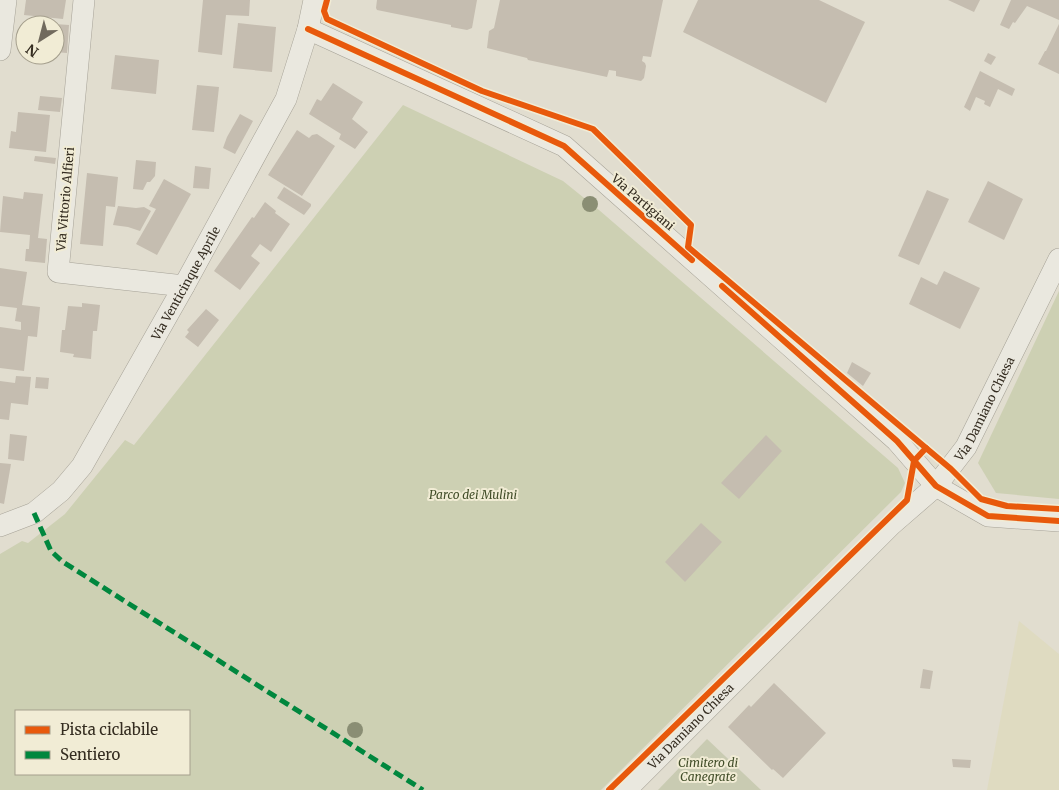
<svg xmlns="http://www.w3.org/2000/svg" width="1059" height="790" font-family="Merriweather,serif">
<rect width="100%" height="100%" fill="#e1ddcf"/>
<!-- farmland -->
<path fill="#dfdbc1" d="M 1019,621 L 1059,654 L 1059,790 L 987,790 Z"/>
<!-- green -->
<g fill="#cdd0b3" fill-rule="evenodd">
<path d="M 403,105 L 563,181 L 599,210 L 898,468 L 905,483 L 901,492 L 601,790 L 0,790 L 0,554 L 22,541 L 28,543 L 65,514 L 125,440 L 134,445 ZM 16,711 L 189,711 L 189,774 L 16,774 Z"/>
<path d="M 1059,291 L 1059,499 L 996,493 L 978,463 Z"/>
</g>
<!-- cemetery -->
<path fill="#c9cbb2" d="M 707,739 L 761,790 L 658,790 Z"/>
<!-- building -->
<g fill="#c5bdb0">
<path d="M 26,0 L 66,0 L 63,19 L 24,15 Z"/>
<path d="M 203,0 L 250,0 L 249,16 L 226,15 L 222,55 L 198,52 Z"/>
<path d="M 377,0 L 477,0 L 472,28 L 467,30 L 451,27 L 451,25 L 377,10 L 376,8 Z"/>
<path d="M 500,0 L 663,0 L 651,57 L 643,56 L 642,61 L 645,63 L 646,66 L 644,78 L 641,81 L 616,76 L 616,71 L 609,70 L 607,77 L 528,60 L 527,58 L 487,48 L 489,31 L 494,28 Z"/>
<path d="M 698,0 L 819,0 L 865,22 L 826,103 L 683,32 Z"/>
<path d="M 948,0 L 980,0 L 974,12 Z"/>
<path d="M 1011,0 L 1059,0 L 1059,20 L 1027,6 L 1015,23 L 1013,22 L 1009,29 L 1000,25 Z"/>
<path d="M 238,23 L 276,27 L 272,72 L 233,68 Z"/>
<path d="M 55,24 L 69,25 L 67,53 L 55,52 Z"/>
<path d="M 1059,24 L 1059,74 L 1038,64 L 1045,51 L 1046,51 Z"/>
<path d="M 988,53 L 996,57 L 991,65 L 984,61 Z"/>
<path d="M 115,55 L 159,60 L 156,94 L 111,89 Z"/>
<path d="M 980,71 L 1015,89 L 1012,96 L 998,89 L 990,107 L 984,104 L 985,101 L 976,97 L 970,111 L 964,107 Z"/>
<path d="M 333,83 L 363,102 L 352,119 L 368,132 L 355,149 L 339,139 L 341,134 L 309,114 L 317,99 L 321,101 Z"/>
<path d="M 197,85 L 219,87 L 214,132 L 192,130 Z"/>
<path d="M 40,96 L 62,98 L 60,112 L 38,110 Z"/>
<path d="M 18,112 L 50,115 L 46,152 L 9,148 L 11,131 L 16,132 Z"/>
<path d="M 240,114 L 253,121 L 235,154 L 223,148 L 227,137 Z"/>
<path d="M 297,130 L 309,138 L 312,135 L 317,134 L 335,146 L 302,196 L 268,175 Z"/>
<path d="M 35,156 L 56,158 L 55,164 L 34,161 Z"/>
<path d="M 136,160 L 156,162 L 155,176 L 150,182 L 147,182 L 143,190 L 133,189 Z"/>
<path d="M 195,166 L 211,168 L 209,189 L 193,188 Z"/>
<path d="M 87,173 L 118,177 L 115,207 L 106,206 L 103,246 L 80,244 Z"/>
<path d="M 164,179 L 191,194 L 157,255 L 136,244 L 156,209 L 149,206 Z"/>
<path d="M 988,181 L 1023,199 L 1004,240 L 968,222 Z"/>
<path d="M 284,187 L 311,204 L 311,206 L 304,215 L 277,198 Z"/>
<path d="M 927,190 L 949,199 L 919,265 L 898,256 Z"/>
<path d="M 24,192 L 43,194 L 38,238 L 47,239 L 45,263 L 25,261 L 26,249 L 29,249 L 30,235 L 0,232 L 3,196 L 23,199 Z"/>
<path d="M 265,202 L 276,211 L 275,213 L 290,224 L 271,252 L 260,244 L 251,256 L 260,263 L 240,290 L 214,271 L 252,217 L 254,218 Z"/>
<path d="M 118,206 L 136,208 L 144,207 L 151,211 L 140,231 L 128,227 L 113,225 Z"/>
<path d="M 0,268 L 27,272 L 22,305 L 40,307 L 37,337 L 28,336 L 24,371 L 0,368 L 0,327 L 21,330 L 21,322 L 15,321 L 17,308 L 0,306 Z"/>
<path d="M 944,271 L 980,288 L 960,329 L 909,304 L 921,277 L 937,285 Z"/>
<path d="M 82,303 L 100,305 L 97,331 L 93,331 L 91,359 L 73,357 L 74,354 L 60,352 L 62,330 L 65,330 L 68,306 L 82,307 Z"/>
<path d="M 206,309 L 219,320 L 198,347 L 185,337 L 189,332 L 187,330 Z"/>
<path d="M 852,362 L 871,373 L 863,386 L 847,373 Z"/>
<path d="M 16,376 L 31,377 L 28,405 L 11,403 L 9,420 L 0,419 L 0,381 L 15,383 Z"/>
<path d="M 36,377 L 49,378 L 48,389 L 35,388 Z"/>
<path d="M 10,434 L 27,436 L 24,461 L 8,459 Z"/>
<path d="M 766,435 L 782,451 L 739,499 L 721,483 Z"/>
<path d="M 0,463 L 11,464 L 4,504 L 0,503 Z"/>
<path d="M 701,523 L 722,542 L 685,582 L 665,562 Z"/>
<path d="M 923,669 L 933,671 L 930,689 L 920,688 Z"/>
<path d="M 774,683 L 826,733 L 783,778 L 773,769 L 772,770 L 728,727 L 749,705 L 751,707 Z"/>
<path d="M 952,759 L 971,760 L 970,768 L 953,767 Z"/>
</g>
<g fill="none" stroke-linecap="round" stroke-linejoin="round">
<defs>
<g id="minor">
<path d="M 84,0 L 58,272 L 184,286"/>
<path d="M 308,29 L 564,146 L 897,441 L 936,486 L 988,516 L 1059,521"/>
<path d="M 0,50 L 6,0"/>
<path id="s1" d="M 0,526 L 34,513 L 61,491 L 82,466 L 184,286 L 286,99 L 308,29 L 314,0"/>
<path id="s2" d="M 626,790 L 891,525 L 936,486 L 966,447 L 1059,259"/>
</g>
</defs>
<!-- minor casing -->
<use href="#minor" stroke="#a6a297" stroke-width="22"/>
<!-- minor -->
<use href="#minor" stroke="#eae8df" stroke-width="21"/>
<!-- quiet -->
<path stroke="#00873e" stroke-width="5" stroke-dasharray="10 5" stroke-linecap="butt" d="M 34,513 L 51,551 L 63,562 L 423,790"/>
<defs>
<g id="cycleway">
<path d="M 327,0 L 324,11 L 327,19 L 482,91 L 593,129 L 691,225 L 688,247 L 926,448 L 914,461 L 907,500 L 609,790"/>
<path d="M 308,29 L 564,146 L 692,260"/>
<path d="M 722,286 L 897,441 L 936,486 L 988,516 L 1059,521"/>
<path d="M 926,448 L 951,469 L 981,499 L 1007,506 L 1059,509"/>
</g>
</defs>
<!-- cycleway casing -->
<use href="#cycleway" stroke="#f1ecd5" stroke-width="9"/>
<!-- cycleway -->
<use href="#cycleway" stroke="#e8590c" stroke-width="6"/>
</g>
<!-- trees -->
<g fill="#8a8e74">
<circle cx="590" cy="204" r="8"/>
<circle cx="355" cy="730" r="8"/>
</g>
<g text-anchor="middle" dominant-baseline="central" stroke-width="4" stroke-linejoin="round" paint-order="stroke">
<!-- street labels -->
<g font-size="12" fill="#342c20" stroke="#f1ecd5">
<text transform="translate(65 199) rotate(-85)">Via Vittorio Alfieri</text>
<text transform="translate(643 202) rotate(41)">Via Partigiani</text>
<text stroke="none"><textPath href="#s1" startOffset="314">Via Venticinque Aprile</textPath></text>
<text stroke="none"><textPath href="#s2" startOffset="526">Via Damiano Chiesa</textPath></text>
<text stroke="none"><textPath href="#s2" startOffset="91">Via Damiano Chiesa</textPath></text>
</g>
<!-- park labels -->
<g font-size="12" font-style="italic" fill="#424e29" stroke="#f1ecd5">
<text x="473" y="494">Parco dei Mulini</text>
<text x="708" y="762">Cimitero di<tspan x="708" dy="14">Canegrate</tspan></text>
</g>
</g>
<!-- legend -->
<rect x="15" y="710" width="175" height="65" fill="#f1ecd5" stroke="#a59f8d"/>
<rect x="25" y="726" width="25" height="8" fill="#e8590c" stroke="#a59f8d"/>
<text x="60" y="735" font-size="15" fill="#342c20">Pista ciclabile</text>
<rect x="25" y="751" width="25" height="8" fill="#00873e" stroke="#a59f8d"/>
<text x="60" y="760" font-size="15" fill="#342c20">Sentiero</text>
<!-- north arrow -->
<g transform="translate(40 40) rotate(216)"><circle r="24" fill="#f1ecd5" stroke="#a59f8d"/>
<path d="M0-4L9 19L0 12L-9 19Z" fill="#716a5d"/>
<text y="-8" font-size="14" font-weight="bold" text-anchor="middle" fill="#342c20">N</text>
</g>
</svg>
